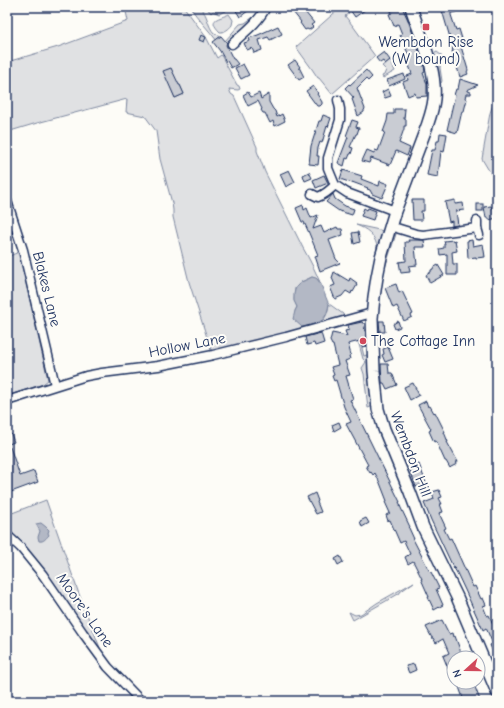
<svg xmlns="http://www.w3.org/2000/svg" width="504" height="708" font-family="'Comic Neue',sans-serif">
<rect width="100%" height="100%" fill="#fdfcf7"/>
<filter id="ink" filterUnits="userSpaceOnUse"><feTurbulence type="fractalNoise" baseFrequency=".025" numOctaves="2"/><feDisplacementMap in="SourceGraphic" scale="8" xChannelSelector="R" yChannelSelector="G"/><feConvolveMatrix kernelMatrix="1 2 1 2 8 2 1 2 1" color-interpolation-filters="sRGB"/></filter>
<g filter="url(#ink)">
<!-- green -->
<g fill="#e0e1e3" stroke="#7e88a0" fill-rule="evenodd">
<path d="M 125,7 L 184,7 L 206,37 L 217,58 L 221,55 L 237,85 L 239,86 L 240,89 L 238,90 L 229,89 L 231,94 L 234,96 L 257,147 L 257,151 L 265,172 L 303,248 C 310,260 316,272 321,285 L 319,280 L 312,277 L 301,282 L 295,288 L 294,300 L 297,307 L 295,311 L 302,327 L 321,322 C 327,317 328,311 329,304 L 332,306 L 343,314 L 344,317 L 300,331 L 212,353 L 189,282 L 173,217 L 173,210 L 172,203 L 160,159 L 156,131 L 145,116 L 126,112 L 127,99 L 37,123 L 7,132 L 7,62 L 58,47 L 128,21 ZM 180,85 L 184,94 L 175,98 L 171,88 Z"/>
<path d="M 190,7 L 205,7 L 203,11 C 208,17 208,27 214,33 C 216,34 219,35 221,36 L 217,39 L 218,42 L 217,41 C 208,29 198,19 190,7 Z"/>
<path d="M 206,7 L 209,7 L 211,9 L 213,7 L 226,7 L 227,9 L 226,11 L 219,14 L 213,11 L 211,13 Z"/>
<path d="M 341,7 L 347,7 L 346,9 L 349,13 L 345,16 L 353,26 L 375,56 L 332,94 L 319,78 L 318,78 L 312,69 L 296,47 Z"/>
<path d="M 492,7 L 497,7 L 497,37 L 496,37 Z"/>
<path d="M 229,14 L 233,20 L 232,25 C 229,29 225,32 220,32 C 206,18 220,19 229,14 Z"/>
<path d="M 256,15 L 256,17 L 231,40 L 230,42 L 226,43 L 225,41 L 240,24 L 245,23 Z"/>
<path d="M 437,52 L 441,55 L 440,68 L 442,81 L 441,83 L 439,84 L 433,57 L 435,53 Z"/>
<path d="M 390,60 L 395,71 L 383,78 L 382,76 L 384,75 L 386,70 L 382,66 Z"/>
<path d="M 497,93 L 497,184 L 482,159 L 490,113 Z"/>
<path d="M 356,225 L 384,231 L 374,271 L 377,246 C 374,234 367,229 356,225 Z"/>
<path d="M 396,234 L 380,283 L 388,244 L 393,236 Z"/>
<path d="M 19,252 L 48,380 L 43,384 L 7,396 L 7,257 Z"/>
<path d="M 359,336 L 364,356 L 369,354 L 373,406 L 368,408 L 364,374 L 362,368 L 366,362 L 363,359 L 357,337 Z"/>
<path d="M 46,500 L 79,594 L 104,658 L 7,532 L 7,515 Z"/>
<path d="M 414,582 L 400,592 L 400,593 L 353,620 L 349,612 L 355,615 L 361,614 L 377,603 Z"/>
</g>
<!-- water -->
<g fill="#b3b8c5" stroke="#76819c">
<path d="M 312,277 L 316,278 C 323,285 324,295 329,304 C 326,322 319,324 302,327 L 293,319 L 295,311 L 297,307 C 296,305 295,303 294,301 C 294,299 294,297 294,294 C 296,282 303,282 312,277 Z"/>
<path d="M 41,523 L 46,527 L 49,530 L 48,533 L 49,535 C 46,538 44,542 39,541 L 38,537 L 40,531 L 36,524 Z"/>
</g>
<!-- building -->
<g fill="#c9ccd3" stroke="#1b2f5e">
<path d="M 238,7 L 253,7 L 240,17 L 235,9 Z"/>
<path d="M 289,7 L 301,7 L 314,23 L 311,25 L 313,27 L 309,30 L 307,29 L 305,30 L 300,23 L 301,22 Z"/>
<path d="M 348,7 L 369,7 L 355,17 Z"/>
<path d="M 389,7 L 402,7 L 408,20 L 424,65 L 425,72 L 423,73 L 427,84 L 427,96 L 416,97 L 415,93 L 408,96 L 403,82 L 408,80 L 407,76 L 412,74 L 407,60 L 410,58 L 400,35 L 402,34 L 398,24 L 394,26 L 389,14 L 392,13 Z"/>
<path d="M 441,7 L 455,7 L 457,12 L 451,13 L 451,15 L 456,30 L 459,29 L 463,42 L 460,43 L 468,70 L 467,72 L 468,74 L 460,77 L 452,51 L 453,51 L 450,42 L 451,41 Z"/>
<path d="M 278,26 L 282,34 L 270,40 L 268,37 L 259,40 L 262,50 L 254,53 L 252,48 L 247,50 L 244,43 L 250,41 L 249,38 L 258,35 Z"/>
<path d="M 201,35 L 206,37 L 204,42 L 199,40 Z"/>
<path d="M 221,36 L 227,43 L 226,45 L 233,59 L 234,59 L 238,64 L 231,68 L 227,61 L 226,62 L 220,51 L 213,42 Z"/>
<path d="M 384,52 L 390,60 L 385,64 L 383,61 L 380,63 L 376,58 Z"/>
<path d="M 295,60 L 300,67 L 299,67 L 304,77 L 299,80 L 288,65 Z"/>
<path d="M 243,64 L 249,75 L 241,79 L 235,68 Z"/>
<path d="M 171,68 L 179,85 L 180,85 L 184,94 L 175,98 L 163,71 Z"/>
<path d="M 366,70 L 372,77 L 368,81 L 366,79 L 357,88 L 365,109 L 364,110 L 364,112 L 358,116 L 352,99 L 354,98 L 345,88 L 349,84 L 350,85 Z"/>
<path d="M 404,74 L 405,79 L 389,86 L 387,80 Z"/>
<path d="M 460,79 L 478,85 L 467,90 L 467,91 L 471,92 L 471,94 L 466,94 L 465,98 L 467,99 L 464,111 L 462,111 L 457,133 L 447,130 L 455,95 L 454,95 L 456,89 L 458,89 Z"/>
<path d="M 313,86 L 318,93 L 317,94 L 322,102 L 322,104 L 320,106 L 317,106 L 314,102 L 306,91 Z"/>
<path d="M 388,89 L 391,96 L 385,98 L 382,92 Z"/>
<path d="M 248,92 L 251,97 L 259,93 L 261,99 L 269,94 L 269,102 L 273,109 L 275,111 L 277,117 L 282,114 L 285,121 L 275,126 L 273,121 L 270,123 L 265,113 L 263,113 L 261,110 L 262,109 L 258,101 L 248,106 L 243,95 Z"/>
<path d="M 394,109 L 405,109 L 404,119 L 406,119 L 406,126 L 404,126 L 404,129 L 399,143 L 410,148 L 407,156 L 396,151 L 390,165 L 371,158 L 369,163 L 362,161 L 367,150 L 374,153 L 375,150 L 378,151 L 385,132 L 383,132 L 387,121 L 388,114 L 394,114 Z"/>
<path d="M 323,115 L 331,118 L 328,127 L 327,126 L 322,143 L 320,142 L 318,148 L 317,156 L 319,156 L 318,165 L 309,164 L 311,146 L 319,121 L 321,121 Z"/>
<path d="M 352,120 L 358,122 L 356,127 L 359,128 L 357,134 L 356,134 L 350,147 L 353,148 L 351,154 L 350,154 L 348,159 L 346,158 L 344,166 L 338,163 L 348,137 L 346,136 Z"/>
<path d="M 440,133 L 447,134 L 444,152 L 441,151 L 438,177 L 427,175 L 432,150 L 435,150 L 437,141 L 439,141 Z"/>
<path d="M 289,170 L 295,182 L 286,187 L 280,174 Z"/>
<path d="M 343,170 L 362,176 L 361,179 L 379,186 L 380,181 L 388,184 L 382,198 L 372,194 L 370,190 L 367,189 L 368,188 L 352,182 L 352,183 L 340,179 Z"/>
<path d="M 309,172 L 312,178 L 305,181 L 303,175 Z"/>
<path d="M 324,175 L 328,183 L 316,188 L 313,180 Z"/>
<path d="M 333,194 L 335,199 L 345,206 L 354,209 L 352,215 L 339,211 L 326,202 Z"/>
<path d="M 412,200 L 424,200 L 424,211 L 421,211 L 422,220 L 413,220 Z"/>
<path d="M 455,200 L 455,204 L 463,203 L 464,210 L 456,211 L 458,225 L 452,226 L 452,221 L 449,222 L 445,202 Z"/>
<rect x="477" y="204" width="6" height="7"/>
<path d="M 303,205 L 304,210 L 307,208 L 311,218 L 318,215 L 313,229 L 321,226 L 324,233 L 337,227 L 338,229 L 342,229 L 343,235 L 329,240 L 336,259 L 340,263 L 320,271 L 315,256 L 318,255 L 309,233 L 304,222 L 302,222 L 296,208 Z"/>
<path d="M 491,206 L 492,208 L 497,207 L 497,218 L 489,220 L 489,218 L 486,218 L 484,207 Z"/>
<path d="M 364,208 L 367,210 L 368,208 L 376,211 L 373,220 L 361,216 Z"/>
<path d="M 358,232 L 360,242 L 354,244 L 352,233 Z"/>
<path d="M 408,240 L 424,240 L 425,247 L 415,247 L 417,265 L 409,266 L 410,272 L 401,273 L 399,262 L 406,261 L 405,242 L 409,242 Z"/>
<path d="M 453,240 L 453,241 L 455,240 L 457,251 L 452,252 L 453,264 L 457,264 L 457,275 L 447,275 L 447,254 L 440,255 L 439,249 L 444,248 L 444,244 L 445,244 L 444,241 Z"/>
<path d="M 472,240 L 473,246 L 483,244 L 485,257 L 476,258 L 476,257 L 468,258 L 467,241 Z"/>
<path d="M 438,265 L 444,275 L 430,283 L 426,275 L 431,272 L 431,270 L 433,269 L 433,268 Z"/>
<path d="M 334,272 L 349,281 L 350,278 L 357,283 L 356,285 L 357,285 L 353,292 L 352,291 L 351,294 L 346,291 L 342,296 L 335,299 L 330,287 L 335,285 L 332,278 Z"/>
<path d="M 396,284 L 399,293 L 402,291 L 413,314 L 411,315 L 412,317 L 404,321 L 397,306 L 393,308 L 385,288 Z"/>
<path d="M 379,321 L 384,321 L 385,332 L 380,332 Z"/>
<path d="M 398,321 L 400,327 L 395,329 L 393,324 Z"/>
<path d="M 362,322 L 363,323 L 366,334 L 366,346 L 362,347 L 360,341 L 348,344 L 351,355 L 349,356 L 350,359 L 345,361 L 350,375 L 346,376 L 353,399 L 350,400 L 397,496 L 400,502 L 399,502 L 401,506 L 400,506 L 410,527 L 409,528 L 414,539 L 413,539 L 430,572 L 431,572 L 439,588 L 436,589 L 443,605 L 434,610 L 428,597 L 429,597 L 421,579 L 422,579 L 413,561 L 408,564 L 405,557 L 410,554 L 404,541 L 400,543 L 390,520 L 388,521 L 386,515 L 390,513 L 385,502 L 387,501 L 380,483 L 375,473 L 373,475 L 371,472 L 370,473 L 366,466 L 368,465 L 346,424 L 351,422 L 344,407 L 336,380 L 334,381 L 332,376 L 334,375 L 331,367 L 338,365 L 333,345 L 332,345 L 330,341 L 332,333 L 347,336 L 345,331 L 349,330 L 348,325 Z"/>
<path d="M 321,333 L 324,343 L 315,346 L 314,343 L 307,345 L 305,337 Z"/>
<path d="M 388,347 L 393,359 L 385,362 L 382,355 L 384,354 L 383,349 Z"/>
<path d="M 381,364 L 388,364 L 389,373 L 392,373 L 397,385 L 387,389 L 384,383 L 382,383 Z"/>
<path d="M 413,383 L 419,395 L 410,400 L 404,387 Z"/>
<path d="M 426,401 L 428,407 L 430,406 L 434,413 L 435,412 L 445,432 L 444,432 L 448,442 L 447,442 L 458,462 L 456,462 L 457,464 L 451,467 L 450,468 L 446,461 L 445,461 L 436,441 L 434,442 L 429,431 L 431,430 L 430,429 L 431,429 L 418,405 Z"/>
<path d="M 339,422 L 341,427 L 334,431 L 332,425 Z"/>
<path d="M 11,434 L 14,442 L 9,444 L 20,476 L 34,471 L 38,482 L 11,492 L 9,486 L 7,487 L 7,435 Z"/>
<path d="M 419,464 L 426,483 L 416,487 L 409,467 Z"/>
<path d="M 439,490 L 442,497 L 439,498 L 442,504 L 440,504 L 443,512 L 439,513 L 446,528 L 444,529 L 449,539 L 451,538 L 473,587 L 475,586 L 481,599 L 483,598 L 486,605 L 483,606 L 487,616 L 489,615 L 496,631 L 497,630 L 497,661 L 490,645 L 493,644 L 486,628 L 483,630 L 465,590 L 457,573 L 454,568 L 454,569 L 431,520 L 424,503 L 434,499 L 432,492 Z"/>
<path d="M 315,493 L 318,501 L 317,502 L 321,512 L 316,514 L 307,497 Z"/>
<path d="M 366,518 L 369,523 L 362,527 L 360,521 Z"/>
<path d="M 340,556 L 343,562 L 338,565 L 335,559 Z"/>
<path d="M 442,620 L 449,634 L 452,633 L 453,637 L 455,636 L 463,658 L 454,658 L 454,672 L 450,673 L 443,656 L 449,653 L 443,639 L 436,643 L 433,638 L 432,638 L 426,627 Z"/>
<path d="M 414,664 L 416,670 L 409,673 L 406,666 Z"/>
<path d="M 464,682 L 473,682 L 480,700 L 476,701 L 464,701 L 458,684 Z"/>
</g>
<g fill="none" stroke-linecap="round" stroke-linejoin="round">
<defs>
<g id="street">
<path d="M 232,44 C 244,33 259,22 266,7"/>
<path d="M 335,185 L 328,168 L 328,158 L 340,120 L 340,109 L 338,100"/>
<path d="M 312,194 L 318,197 C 324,195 330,190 335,185 L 347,193 L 395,211"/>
<path d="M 7,201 L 23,250 L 29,275 L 55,385"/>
<path d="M 477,221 L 477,228 L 479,235"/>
<path d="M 390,226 L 416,234 L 423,235 L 477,228"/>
<path d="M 7,401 L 86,376 L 102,373 L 158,366 L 213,355 L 286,337 L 372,313"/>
<path d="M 7,535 L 21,548 L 43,575 L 83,633 L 108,667 L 141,701"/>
</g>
<path id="secondary" d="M 411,7 C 420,37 437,67 434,99 C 433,109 430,117 427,126 L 395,211 L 381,257 L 377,277 L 374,297 L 372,318 L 374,371 L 378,409 L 384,429 L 410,492 L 423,527 L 457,597 L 497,692"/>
</defs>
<!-- street casing -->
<use href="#street" stroke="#1b2f5e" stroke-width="11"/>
<!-- secondary casing -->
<use href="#secondary" stroke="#1b2f5e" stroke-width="14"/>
<!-- street -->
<use href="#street" stroke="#fdfcf7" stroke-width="8"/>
<!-- secondary -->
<use href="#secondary" stroke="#fdfcf7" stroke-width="11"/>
</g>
</g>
<!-- markers -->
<g fill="#d1495b" stroke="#fdfcf7" stroke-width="1.5">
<rect x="422" y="23" width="8" height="8" rx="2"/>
<circle cx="363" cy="341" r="4"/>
</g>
<g text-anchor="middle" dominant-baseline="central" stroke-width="4" stroke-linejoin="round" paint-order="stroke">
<!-- poi labels -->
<g font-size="15" fill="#1b2f5e" stroke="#fdfcf7">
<text x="426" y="42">Wembdon Rise<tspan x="426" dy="17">(W bound)</tspan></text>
<text x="371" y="341" text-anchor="start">The Cottage Inn</text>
</g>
<!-- street labels -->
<g font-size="15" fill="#1b2f5e" stroke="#fdfcf7">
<text transform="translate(47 289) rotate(76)">Blakes Lane</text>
<text transform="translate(187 345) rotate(-11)">Hollow Lane</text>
<text transform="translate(411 454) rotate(69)">Wembdon Hill</text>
<text transform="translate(85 610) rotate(55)">Moore's Lane</text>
</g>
</g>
<!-- margin -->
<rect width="504" height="708" fill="none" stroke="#fdfcf7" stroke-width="24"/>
<rect x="12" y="12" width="480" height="684" fill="none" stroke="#1b2f5e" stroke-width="1.5" filter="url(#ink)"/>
<!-- north arrow -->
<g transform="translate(466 670) rotate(249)"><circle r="19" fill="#fdfcf7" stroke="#a3aaba"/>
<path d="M0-3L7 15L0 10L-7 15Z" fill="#d1495b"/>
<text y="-6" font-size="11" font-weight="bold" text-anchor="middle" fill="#1b2f5e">N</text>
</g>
</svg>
